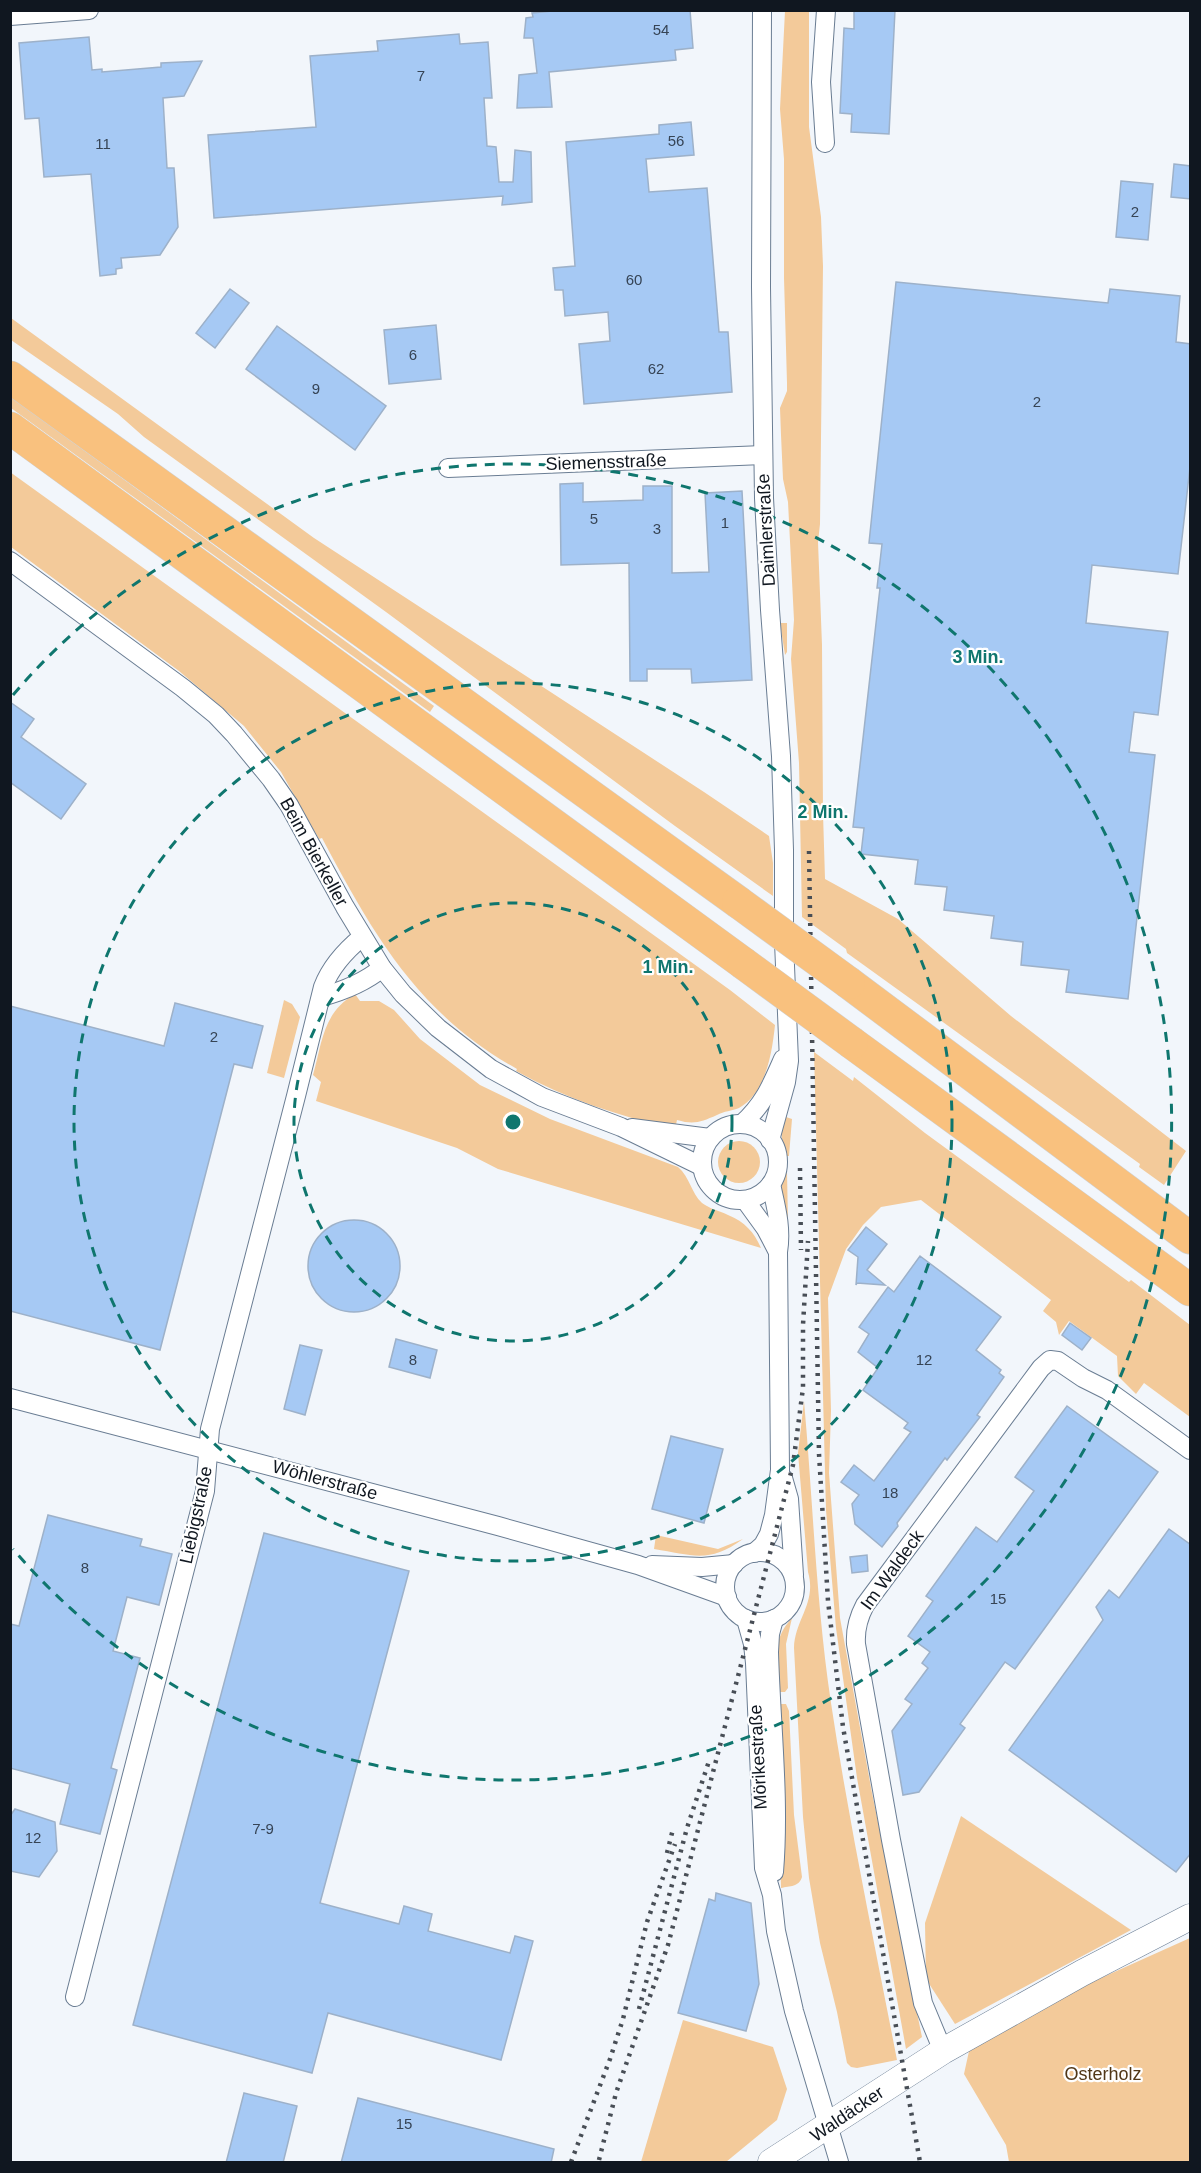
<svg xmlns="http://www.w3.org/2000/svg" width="1201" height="2173" font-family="Arial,sans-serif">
<rect width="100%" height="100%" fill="#f2f6fb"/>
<!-- green -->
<g fill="#f3ca9a">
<path d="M 785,11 L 809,11 L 809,127 L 821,217 L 823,266 L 820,524 L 818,542 L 822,645 L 823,813 L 825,879 L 898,919 L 1011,1016 L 1186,1151 L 1164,1185 L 1139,1167 L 1140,1164 L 847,953 L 846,949 L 802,917 L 799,763 L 791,659 L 794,620 L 788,502 L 783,479 L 781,435 L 780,408 L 787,391 L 787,383 L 784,278 L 784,159 L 780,109 Z"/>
<path d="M 11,318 L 314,538 L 704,792 L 769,836 L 773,863 L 773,896 L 675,826 L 386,612 L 144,437 L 118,414 L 11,340 Z"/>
<path d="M 11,397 L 434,706 L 430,712 L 11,408 Z"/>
<path d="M 10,472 L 730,990 L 775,1025 C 772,1053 766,1093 739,1108 C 732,1111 724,1111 717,1115 C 701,1122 694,1125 677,1120 L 675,1129 C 619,1116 566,1099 516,1071 L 517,1069 C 418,1014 373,934 322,838 L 319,839 L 281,772 L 244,726 L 179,671 L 11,547 Z"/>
<path d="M 780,623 L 787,623 L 787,652 L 785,655 Z"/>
<path d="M 355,994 L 360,1001 L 379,1001 L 394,1010 L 420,1039 L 480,1085 L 550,1119 L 678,1167 C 690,1177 691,1193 702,1203 C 710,1209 720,1211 728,1215 C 745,1222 754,1232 761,1248 L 498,1169 L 457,1148 L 316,1101 L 321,1082 L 313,1075 C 322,1043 323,1012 355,994 Z"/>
<path d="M 284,1000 L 292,1004 L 300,1017 L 284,1078 L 267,1073 Z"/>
<path d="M 814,1052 L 853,1081 L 854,1077 L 925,1133 L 1129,1282 L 1131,1280 L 1190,1325 L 1190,1417 L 1144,1383 L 1136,1394 L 1118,1376 L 1117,1356 L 1069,1321 L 1059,1335 L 1056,1322 L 1043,1311 L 1051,1300 L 921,1200 L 881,1207 L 863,1225 L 846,1249 L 828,1298 L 831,1411 L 829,1473 L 840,1618 L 872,1793 L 922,2037 L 906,2049 L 857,1778 L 836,1628 L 826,1510 Z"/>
<path d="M 783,1116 L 792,1119 L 789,1156 L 785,1156 L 781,1132 Z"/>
<circle cx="739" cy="1162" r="21"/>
<path d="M 787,1173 L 788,1222 L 787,1223 L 780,1193 L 784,1174 Z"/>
<path d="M 804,1401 C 813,1502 816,1603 831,1703 C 849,1823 874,1941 897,2060 L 857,2068 L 851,2067 L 847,2063 L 837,2012 L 820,1943 L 809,1878 L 803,1817 L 794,1648 C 795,1619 817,1603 808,1572 L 798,1453 Z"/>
<path d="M 656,1535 L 718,1549 L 743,1539 C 709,1564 693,1555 654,1549 Z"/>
<path d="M 792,1618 L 786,1644 L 788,1688 L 785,1692 L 776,1692 C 776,1664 771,1640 792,1618 Z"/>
<path d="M 776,1704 L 786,1704 L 789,1711 L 794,1815 L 802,1877 C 799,1887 790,1886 781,1888 Z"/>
<path d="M 961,1816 L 1131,1930 L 955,2024 L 926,1979 L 925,1923 Z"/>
<path d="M 1190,1938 L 1190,2162 L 1009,2162 L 1006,2145 L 964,2074 L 971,2042 L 1072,1991 Z"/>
<path d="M 683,2020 L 773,2047 L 787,2089 L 777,2120 L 726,2162 L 641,2162 Z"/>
</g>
<!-- building -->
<g fill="#a6c9f4" stroke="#9db1c9" stroke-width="1.5">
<path d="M 563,10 L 690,10 L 693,48 L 675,50 L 676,60 L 549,72 L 552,107 L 517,108 L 519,75 L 537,73 L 533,38 L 524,38 L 526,18 L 533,17 L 532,13 Z"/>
<path d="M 854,10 L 895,10 L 889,134 L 851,132 L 852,114 L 840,113 L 844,28 L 854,29 Z"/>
<path d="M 459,34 L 460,44 L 488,42 L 492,98 L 484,98 L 487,146 L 496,147 L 499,182 L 513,182 L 515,150 L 531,152 L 532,202 L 502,205 L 503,196 L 214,218 L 208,135 L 316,127 L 310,56 L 378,51 L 377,41 Z"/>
<path d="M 89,37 L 92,70 L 102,69 L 102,72 L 161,67 L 161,63 L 202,61 L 184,96 L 163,98 L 167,168 L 174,168 L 178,227 L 160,255 L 121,258 L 122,268 L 116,269 L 116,274 L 100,276 L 91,174 L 44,177 L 39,118 L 25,119 L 19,43 Z"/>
<path d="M 691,122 L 694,155 L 646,159 L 649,192 L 707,188 L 719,332 L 728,332 L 732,392 L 584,404 L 579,344 L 610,341 L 608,312 L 565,316 L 563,290 L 555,290 L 553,268 L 575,266 L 566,142 L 659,134 L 659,125 Z"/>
<path d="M 1174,164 L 1191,166 L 1191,199 L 1171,197 Z"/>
<path d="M 1121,181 L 1153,184 L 1148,240 L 1116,237 Z"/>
<path d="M 896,282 L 1108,303 L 1110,289 L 1180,296 L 1176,342 L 1191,344 L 1191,458 L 1178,574 L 1092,565 L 1086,623 L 1168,632 L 1158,715 L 1134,712 L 1129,752 L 1155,755 L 1128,999 L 1066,992 L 1069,970 L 1021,965 L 1023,942 L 991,938 L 994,916 L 944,910 L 947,887 L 915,884 L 918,860 L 861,854 L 864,828 L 853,827 L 880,588 L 877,588 L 882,544 L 869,543 Z"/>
<path d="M 230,289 L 249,303 L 215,348 L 196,333 Z"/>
<path d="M 436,325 L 441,379 L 389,384 L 384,330 Z"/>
<path d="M 277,326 L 386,406 L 355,450 L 246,369 Z"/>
<path d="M 583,483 L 583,502 L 643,500 L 643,486 L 672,486 L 672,573 L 709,572 L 705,493 L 742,491 L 752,680 L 692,683 L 691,669 L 647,669 L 647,681 L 630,681 L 629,563 L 561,565 L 560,484 Z"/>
<path d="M 10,702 L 34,719 L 21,737 L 86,784 L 61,819 L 10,782 Z"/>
<path d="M 175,1003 L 263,1026 L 252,1068 L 234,1064 L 160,1350 L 10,1311 L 10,1006 L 164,1046 Z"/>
<circle cx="354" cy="1266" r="46"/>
<path d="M 866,1227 L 887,1244 L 867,1270 L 885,1285 L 857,1283 L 856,1285 L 858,1257 L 848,1250 Z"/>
<path d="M 920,1256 L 1001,1317 L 976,1350 L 1001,1370 L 999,1373 L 1004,1377 L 977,1415 L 980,1417 L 947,1460 L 945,1458 L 897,1523 L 898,1526 L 882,1547 L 855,1524 L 852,1504 L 859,1495 L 841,1482 L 854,1465 L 874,1481 L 911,1432 L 904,1428 L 908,1423 L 863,1390 L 878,1368 L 858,1352 L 869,1334 L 859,1327 L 888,1287 L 894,1292 Z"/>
<path d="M 1070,1323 L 1091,1338 L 1082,1350 L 1062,1335 Z"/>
<path d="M 396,1339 L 437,1350 L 430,1378 L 389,1367 Z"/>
<path d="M 300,1345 L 322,1350 L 305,1415 L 284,1409 Z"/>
<path d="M 1067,1406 L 1158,1472 L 1015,1669 L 1005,1662 L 960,1724 L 965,1728 L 919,1792 L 903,1795 L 892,1731 L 912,1704 L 905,1699 L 928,1668 L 922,1663 L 930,1652 L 908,1636 L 933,1601 L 926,1596 L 976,1527 L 997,1542 L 1034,1491 L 1015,1477 Z"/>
<path d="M 671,1436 L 723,1449 L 704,1523 L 652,1509 Z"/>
<path d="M 48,1515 L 142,1539 L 140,1546 L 172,1554 L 159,1605 L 127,1597 L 113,1651 L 140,1658 L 111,1768 L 117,1770 L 100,1834 L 60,1824 L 70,1784 L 10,1768 L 10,1624 L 19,1626 Z"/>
<path d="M 1169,1529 L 1191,1545 L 1191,1853 L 1176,1872 L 1009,1750 L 1103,1620 L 1096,1607 L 1109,1590 L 1119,1598 Z"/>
<path d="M 264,1533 L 409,1571 L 320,1903 L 399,1924 L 404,1906 L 432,1914 L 428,1931 L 510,1953 L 515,1936 L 533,1941 L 501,2060 L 328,2013 L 312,2073 L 133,2025 Z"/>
<path d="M 867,1555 L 868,1571 L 852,1573 L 850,1557 Z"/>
<path d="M 15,1809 L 55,1822 L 57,1851 L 39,1877 L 10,1871 L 10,1816 Z"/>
<path d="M 716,1893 L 751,1903 L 759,1984 L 746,2031 L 678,2013 L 709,1899 L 715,1901 Z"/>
<path d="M 244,2093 L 297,2106 L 283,2163 L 226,2163 Z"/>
<path d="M 358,2098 L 554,2149 L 551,2163 L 341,2163 Z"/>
</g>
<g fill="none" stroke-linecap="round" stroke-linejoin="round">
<defs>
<g id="street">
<path d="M 762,10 L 761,287 L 764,498 L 770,610 L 781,756 L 784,850 L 784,942 L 789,1061 L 786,1082 L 770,1140"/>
<path d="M 10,16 L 89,10"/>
<path d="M 825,143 L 821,82 L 826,10"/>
<path d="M 448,468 L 763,455"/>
<path d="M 10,561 L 183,688 L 216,715 L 234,734 L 271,779 L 289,805 L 345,907 L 382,968 L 403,994 L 438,1028 L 491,1069 L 542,1097 L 621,1127 L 701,1166"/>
<path d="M 321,997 C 343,991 364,983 382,968"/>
<path d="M 742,1124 C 764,1104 771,1086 783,1059"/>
<circle cx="740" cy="1162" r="38"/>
<path d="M 632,1128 L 710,1138"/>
<path d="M 745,1200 L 766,1229 L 778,1252"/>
<path d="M 10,1398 L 498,1526 L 638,1565 L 727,1597"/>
<path d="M 783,1478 L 789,1499 L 794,1575"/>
<circle cx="760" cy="1587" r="35"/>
<path d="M 754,1553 L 763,1545 L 769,1534 L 774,1515 L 780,1470 L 778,1252 C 782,1228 776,1207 771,1184"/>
<path d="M 652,1565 L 702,1567 L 734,1564"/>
<path d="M 746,1619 L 753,1644 L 755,1663 L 764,1868 L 772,1895 L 776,1931 L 794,2011 L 839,2162"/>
<path d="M 774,1872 C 780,1799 771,1725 769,1652 L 770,1634 L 774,1619"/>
<path d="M 75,1997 L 205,1491 L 210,1429 L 296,1096 L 323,987 C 331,966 345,951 362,937"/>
<path d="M 943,2051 L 923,2003 L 891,1840 L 856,1644 C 855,1629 858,1618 865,1605 L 1041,1368 L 1050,1360 L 1058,1361 L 1083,1378 L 1107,1390 L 1190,1450"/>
</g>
<path id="secondary" d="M 771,2162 L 943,2051 L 1082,1973 L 1190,1917"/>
<g id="highway">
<path d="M 10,377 L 738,902"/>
<path d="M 10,428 L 743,963"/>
<path d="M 849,983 L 1190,1238"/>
<path d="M 852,1043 L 1190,1290"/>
</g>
</defs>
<!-- street casing -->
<use href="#street" stroke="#6a7d93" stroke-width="20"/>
<!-- secondary casing -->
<use href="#secondary" stroke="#6a7d93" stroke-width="27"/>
<!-- highway casing -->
<use href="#highway" stroke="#cfd1d2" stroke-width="33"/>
<!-- street -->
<use href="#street" stroke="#fff" stroke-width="18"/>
<!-- secondary -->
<use href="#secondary" stroke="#fff" stroke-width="26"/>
<!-- highway -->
<use href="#highway" stroke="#f9c17e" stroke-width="32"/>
<!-- rail -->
<g stroke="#484e56" stroke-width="4.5" stroke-dasharray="3 6" stroke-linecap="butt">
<path d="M 809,851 L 819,1454 L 828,1601 L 843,1727 L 920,2162"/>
<path d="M 800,1168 L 801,1250"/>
<path d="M 667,1853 L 673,1829"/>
<path d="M 639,2009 L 687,1828 L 710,1758"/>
<path d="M 599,2160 L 616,2093 L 668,1945 L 793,1465 L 803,1388 L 803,1325 L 808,1241"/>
<path d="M 571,2162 L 610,2059 L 623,2019 L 647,1922 L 675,1844"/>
</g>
<defs>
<g id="highway-bridge">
<path d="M 738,902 L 849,983"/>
<path d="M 743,963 L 852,1043"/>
</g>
</defs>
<!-- highway-bridge casing -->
<use href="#highway-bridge" stroke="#cfd1d2" stroke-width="33" stroke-linecap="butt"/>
<!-- highway-bridge -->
<use href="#highway-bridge" stroke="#f9c17e" stroke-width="32"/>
</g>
<!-- distance rings -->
<g fill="none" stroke="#0f766e" stroke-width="3" stroke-dasharray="10 8">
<circle cx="513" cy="1122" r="219"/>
<circle cx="513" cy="1122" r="439"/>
<path d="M13 695A658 658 0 1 1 13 1549"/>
</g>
<g text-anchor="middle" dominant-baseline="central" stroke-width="4.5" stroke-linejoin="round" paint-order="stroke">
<!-- number labels -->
<g font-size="15" fill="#364455">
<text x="661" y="29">54</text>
<text x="421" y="75">7</text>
<text x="676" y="140">56</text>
<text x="103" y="143">11</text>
<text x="1135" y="211">2</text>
<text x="634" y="279">60</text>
<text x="413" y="354">6</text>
<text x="656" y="368">62</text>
<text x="316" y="388">9</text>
<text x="1037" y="401">2</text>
<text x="594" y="518">5</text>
<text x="725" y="522">1</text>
<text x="657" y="528">3</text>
<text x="214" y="1036">2</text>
<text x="413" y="1359">8</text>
<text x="924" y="1359">12</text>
<text x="890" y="1492">18</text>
<text x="85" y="1567">8</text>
<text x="998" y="1598">15</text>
<text x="263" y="1828">7-9</text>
<text x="33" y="1837">12</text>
<text x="404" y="2123">15</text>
</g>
<!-- street labels -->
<g font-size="18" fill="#101720" stroke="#fff">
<text transform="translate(606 462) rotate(-2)">Siemensstraße</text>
<text transform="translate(766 530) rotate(-93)">Daimlerstraße</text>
<text transform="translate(314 852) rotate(61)">Beim Bierkeller</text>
<text transform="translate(325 1480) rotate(15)">Wöhlerstraße</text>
<text transform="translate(196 1515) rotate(-78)">Liebigstraße</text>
<text transform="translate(892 1570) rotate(-54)">Im Waldeck</text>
<text transform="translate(758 1757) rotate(-93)">Mörikestraße</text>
<text transform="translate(847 2114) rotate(-34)">Waldäcker</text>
</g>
<!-- park labels -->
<g font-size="18" fill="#513717" stroke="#fff">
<text x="1103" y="2074">Osterholz</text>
</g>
</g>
<circle cx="513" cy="1122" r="9" fill="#0f766e" stroke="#fff" stroke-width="3"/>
<g font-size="18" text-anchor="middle" font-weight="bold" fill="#0f766e" stroke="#fff" stroke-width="4.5" stroke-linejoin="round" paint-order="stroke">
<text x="978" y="663">3 Min.</text>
<text x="823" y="818">2 Min.</text>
<text x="668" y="973">1 Min.</text>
</g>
<!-- border -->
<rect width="1201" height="2173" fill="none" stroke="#101720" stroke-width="24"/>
</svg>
